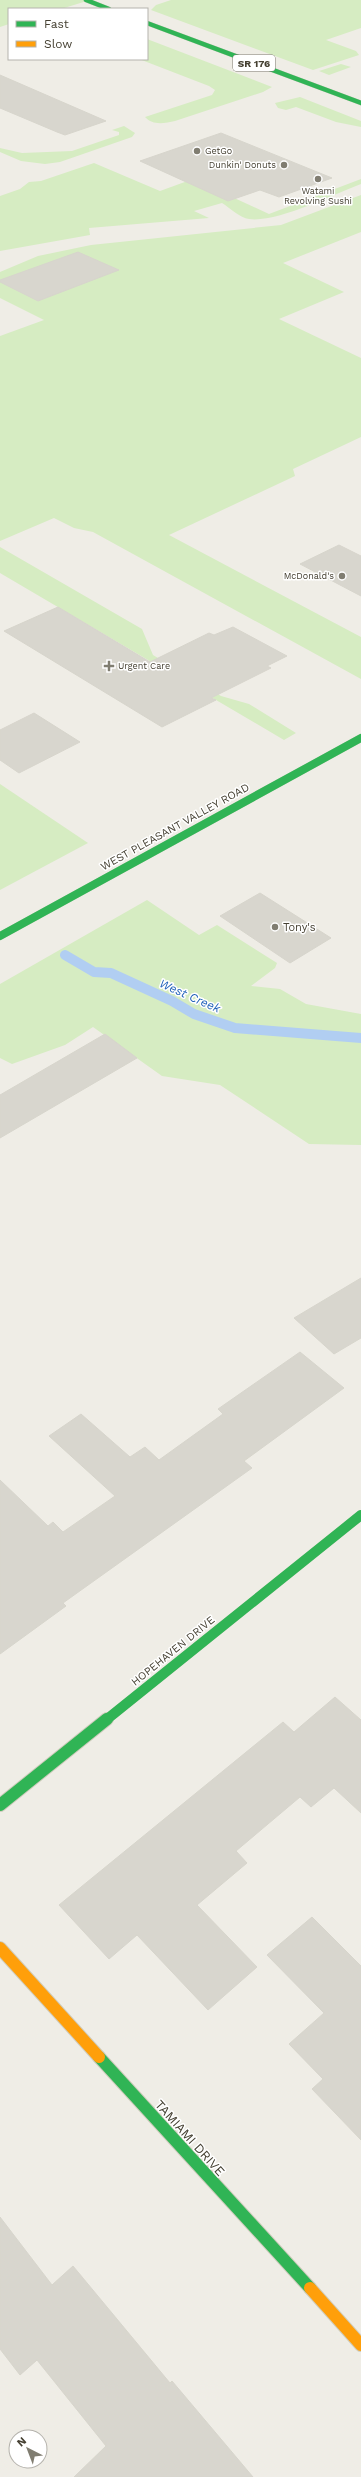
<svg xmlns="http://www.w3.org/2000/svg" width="361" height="2477" font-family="'Work Sans',sans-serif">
<rect width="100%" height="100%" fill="#efede6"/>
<!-- green -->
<g fill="#d6ecc2">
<path d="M 0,0 L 90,0 L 61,9 L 9,9 L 9,24 L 0,27 Z"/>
<path d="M 171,0 L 361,0 L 361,28 L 326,40 L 356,51 L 359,55 L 313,70 L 151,10 L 156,5 Z"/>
<path d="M 147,39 L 272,87 L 263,92 L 175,121 C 165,123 153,126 145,117 L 212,95 L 215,90 L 209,86 L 139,59 L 147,59 Z"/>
<path d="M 341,64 L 351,67 L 329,75 L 319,71 Z"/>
<path d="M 300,97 L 361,121 L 361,127 L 336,122 L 296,107 L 286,110 L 278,108 L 275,103 Z"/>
<path d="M 124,126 L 135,133 L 132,137 L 60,162 L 45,164 L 21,161 L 0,152 L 0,148 L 22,153 L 72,151 L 119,135 L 119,132 L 112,130 Z"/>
<path d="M 94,163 L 160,191 L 193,179 L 269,214 L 361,179 L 361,184 C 334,194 277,223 249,219 C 240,218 230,208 222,203 L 194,211 L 209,218 L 89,228 L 90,235 L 0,251 L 0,196 L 20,189 L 29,182 L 41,181 Z"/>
<path d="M 361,195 L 361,232 L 283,263 L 344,292 L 279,319 L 361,358 L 361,437 L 293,469 L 295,476 L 169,535 L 361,637 L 361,679 L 93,532 L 74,528 L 54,518 L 0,541 L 0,336 L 44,320 L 0,298 L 0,272 L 38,256 L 91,245 L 281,225 Z"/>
<path d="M 0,547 L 142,629 L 153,655 L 221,696 L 249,704 L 296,733 L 284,740 L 0,573 Z"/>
<path d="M 0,784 L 88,843 L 0,890 Z"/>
<path d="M 147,900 L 199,935 L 217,925 L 277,963 L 275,968 L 251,986 L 280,989 L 306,1004 L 361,1014 L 361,1145 L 309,1144 L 220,1085 L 162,1076 L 93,1027 L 65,1045 L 12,1064 L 0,1058 L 0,984 Z"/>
</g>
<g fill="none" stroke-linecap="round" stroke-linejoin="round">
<!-- stream -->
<path stroke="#b1cef2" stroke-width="10" d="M 65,955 L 94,972 L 111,973 L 172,1001 L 194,1014 L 235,1028 L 361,1038"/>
</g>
<!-- building -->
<g fill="#d8d6ce" stroke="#d7d5cc">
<path d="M 0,75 L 106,121 L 65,135 L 57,132 L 0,108 Z"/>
<path d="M 221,133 L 332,178 L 279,197 L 260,190 L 228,201 L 140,161 Z"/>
<path d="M 78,252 L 119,270 L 38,301 L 0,282 L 0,280 Z"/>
<path d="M 339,545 L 361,556 L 361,596 L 300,564 Z"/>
<path d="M 58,607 L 150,662 L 209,633 L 214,635 L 233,627 L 287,656 L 267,666 L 271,668 L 211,698 L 216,700 L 162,727 L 4,631 Z"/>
<path d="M 34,713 L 80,742 L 19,773 L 0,760 L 0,730 Z"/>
<path d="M 260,893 L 331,938 L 290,963 L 220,916 Z"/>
<path d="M 105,1034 L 137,1058 L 0,1138 L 0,1095 Z"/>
<path d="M 361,1278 L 361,1338 L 334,1354 L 294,1318 Z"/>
<path d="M 300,1352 L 344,1388 L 244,1461 L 252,1468 L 63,1603 L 66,1606 L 0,1654 L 0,1480 L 48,1526 L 53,1522 L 63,1532 L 115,1496 L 49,1436 L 81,1414 L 130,1457 L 145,1447 L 159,1460 L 223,1414 L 218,1409 Z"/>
<path d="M 335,1697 L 361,1720 L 361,1813 L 334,1788 L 311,1807 L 300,1797 L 236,1851 L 247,1863 L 197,1905 L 257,1967 L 208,2010 L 137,1935 L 109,1959 L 59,1905 L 283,1722 L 294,1732 Z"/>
<path d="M 312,1917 L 361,1966 L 361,2140 L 312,2089 L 323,2079 L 289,2044 L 324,2013 L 267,1955 Z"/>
<path d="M 0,2217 L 52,2285 L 73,2266 L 170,2383 L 172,2381 L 253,2477 L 74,2477 L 106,2446 L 37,2360 L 20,2375 L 0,2349 Z"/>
</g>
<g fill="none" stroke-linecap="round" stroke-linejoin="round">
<defs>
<g id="fast-far3">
<path d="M 86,0 L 109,9"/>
<path d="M 147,23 L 361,103"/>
</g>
<path id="fast-far2" d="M 0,936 L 361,738"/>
<path id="fast-far1" d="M 106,1720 L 361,1515"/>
<g id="fast">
<path d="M 0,1805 L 107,1719"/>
<path d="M 99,2057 L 310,2288"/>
</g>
<g id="slow">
<path d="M 0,1948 L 99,2057"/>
<path d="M 310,2288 L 361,2345"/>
</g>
</defs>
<!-- fast-far3 casing -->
<use href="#fast-far3" stroke="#cfccbc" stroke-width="5"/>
<!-- fast-far2 casing -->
<use href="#fast-far2" stroke="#cfccbc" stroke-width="8"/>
<!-- fast-far1 casing -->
<use href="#fast-far1" stroke="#cfccbc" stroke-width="10"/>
<!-- fast casing -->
<use href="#fast" stroke="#cfccbc" stroke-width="14"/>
<!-- slow casing -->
<use href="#slow" stroke="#cfccbc" stroke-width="14"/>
<!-- fast-far3 -->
<use href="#fast-far3" stroke="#30b455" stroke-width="4.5"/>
<!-- fast-far2 -->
<use href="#fast-far2" stroke="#30b455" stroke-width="8"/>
<!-- fast-far1 -->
<use href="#fast-far1" stroke="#30b455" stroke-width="10"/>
<!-- fast -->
<use href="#fast" stroke="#30b455" stroke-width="12"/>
<!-- slow -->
<use href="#slow" stroke="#ff9f0a" stroke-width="12"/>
</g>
<!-- markers -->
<g fill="#807d71" stroke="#fff" stroke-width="1.5">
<circle cx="197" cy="151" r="4"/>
<circle cx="284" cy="165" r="4"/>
<circle cx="318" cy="179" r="4"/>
<circle cx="342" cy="576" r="4"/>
<path d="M107 660h4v4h4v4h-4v4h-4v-4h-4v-4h4z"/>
<circle cx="275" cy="927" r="4"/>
</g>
<g text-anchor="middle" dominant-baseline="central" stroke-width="3" stroke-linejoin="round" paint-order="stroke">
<!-- far-poi labels -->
<g font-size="9" fill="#454032" stroke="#fff" text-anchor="start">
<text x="205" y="151">GetGo</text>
<text x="276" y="165" text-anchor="end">Dunkin' Donuts</text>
<text x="318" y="191" text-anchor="middle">Watami<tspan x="318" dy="10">Revolving Sushi</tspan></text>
<text x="334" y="576" text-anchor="end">McDonald's</text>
<text x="118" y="666">Urgent Care</text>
</g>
<!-- shield labels -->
<rect fill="#fff" stroke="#7d7970" stroke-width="1" x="233" y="55" width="42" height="16" rx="3"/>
<g font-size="10" font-weight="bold" fill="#454032">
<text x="254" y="63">SR 176</text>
</g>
<!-- street labels -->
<g font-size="11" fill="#454032" stroke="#fff">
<text transform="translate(175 827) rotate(-29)">WEST PLEASANT VALLEY ROAD</text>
<text transform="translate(173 1651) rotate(-39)">HOPEHAVEN DRIVE</text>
</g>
<!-- poi labels -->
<g font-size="11" fill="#454032" stroke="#fff" text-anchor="start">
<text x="283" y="927">Tony's</text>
</g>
<!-- water labels -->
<g font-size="12" font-style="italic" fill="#2162ba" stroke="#fff">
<text transform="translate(190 996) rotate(24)">West Creek</text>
</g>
<!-- near-street labels -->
<g font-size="13" fill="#454032" stroke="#fff">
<text transform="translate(190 2138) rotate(48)">TAMIAMI DRIVE</text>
</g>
</g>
<!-- legend -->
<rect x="8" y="8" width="140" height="52" fill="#ffffff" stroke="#b5b3ad"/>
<rect x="16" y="21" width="20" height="6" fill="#30b455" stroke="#b5b3ad"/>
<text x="44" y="28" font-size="12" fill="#454032">Fast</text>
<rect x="16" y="41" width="20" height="6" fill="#ff9f0a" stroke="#b5b3ad"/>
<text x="44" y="48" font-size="12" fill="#454032">Slow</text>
<!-- north arrow -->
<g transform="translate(28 2449) rotate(318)"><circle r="19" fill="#ffffff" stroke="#b5b3ad"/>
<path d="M0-3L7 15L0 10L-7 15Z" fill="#807d71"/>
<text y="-6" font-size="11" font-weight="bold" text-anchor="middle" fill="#454032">N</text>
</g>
</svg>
